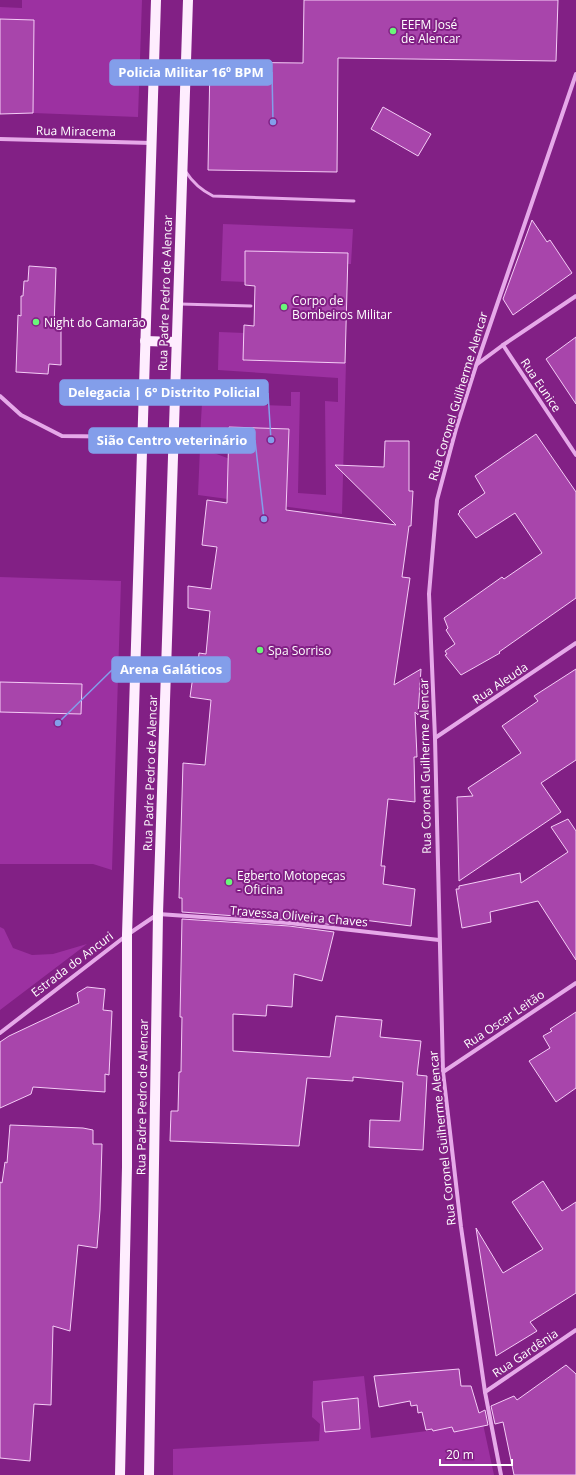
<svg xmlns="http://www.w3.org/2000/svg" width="576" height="1475" font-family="'Open Sans',sans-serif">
<rect width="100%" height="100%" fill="#822085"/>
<!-- green -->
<g fill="#9c31a1">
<path d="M 22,0 L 142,0 L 138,117 L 33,113 L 34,20 L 0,19 L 0,7 L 22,8 Z"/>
<path d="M 223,224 L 353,229 L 351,264 L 247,261 L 247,282 L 221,281 Z"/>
<path d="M 219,332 L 245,333 L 245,361 L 346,362 L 342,514 L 198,495 L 200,448 L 263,471 L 289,429 L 229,427 L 200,437 L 202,403 L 291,406 L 291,392 L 300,392 L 298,493 L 326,495 L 325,401 L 338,402 L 338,378 L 218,370 Z"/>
<path d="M 0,577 L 121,581 L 112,870 L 93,864 L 0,864 Z"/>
<path d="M 0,927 L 4,929 L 13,948 L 32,955 L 53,954 L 87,944 L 0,1010 Z"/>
<path d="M 364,1376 L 371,1438 L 483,1424 L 494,1475 L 173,1475 L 173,1449 L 319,1441 L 320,1424 L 312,1417 L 313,1381 Z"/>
</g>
<!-- building -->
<g fill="#a845ab" stroke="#f5cdf7">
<path d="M 304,0 L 558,0 L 556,61 L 338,58 L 337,172 L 208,170 L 210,62 L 303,63 Z"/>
<path d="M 0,19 L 34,20 L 33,113 L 0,114 Z"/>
<path d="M 383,107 L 431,134 L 418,156 L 371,129 Z"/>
<path d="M 532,220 L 547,242 L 550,240 L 572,273 L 513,315 L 503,299 Z"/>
<path d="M 245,251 L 348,253 L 345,363 L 243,360 L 244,325 L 254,326 L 255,286 L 245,285 Z"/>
<path d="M 29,266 L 56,268 L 54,328 L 61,328 L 61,365 L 49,364 L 48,374 L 16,372 L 18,315 L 21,316 L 21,296 L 23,296 L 24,281 L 28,281 Z"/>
<path d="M 576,337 L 576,404 L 546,359 Z"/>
<path d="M 229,427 L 289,429 L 286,510 L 396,525 L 335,465 L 384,467 L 385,441 L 409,441 L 409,491 L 413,491 L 411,526 L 409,526 L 402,577 L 410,578 L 394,685 L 421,669 L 418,715 L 415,712 L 417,757 L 414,757 L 415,802 L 388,799 L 381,866 L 385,866 L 383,884 L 415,889 L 411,926 L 340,917 L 340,919 L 337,918 L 335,925 L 289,920 L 182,912 L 182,898 L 179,898 L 183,763 L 205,765 L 211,700 L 190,697 L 193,676 L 197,676 L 199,653 L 206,654 L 210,611 L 188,608 L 188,586 L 211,589 L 217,547 L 202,545 L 207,500 L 227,503 Z"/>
<path d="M 536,434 L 576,492 L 576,598 L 499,652 L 500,653 L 461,675 L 445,655 L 447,654 L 445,651 L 455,644 L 446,630 L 448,628 L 444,618 L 502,577 L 504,579 L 542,553 L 515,513 L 476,538 L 458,514 L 460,512 L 459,511 L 485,493 L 475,476 Z"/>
<path d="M 576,669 L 576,760 L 541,783 L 561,812 L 459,881 L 457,797 L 473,796 L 468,788 L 521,753 L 502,726 L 538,701 L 534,696 Z"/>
<path d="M 0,682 L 82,684 L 81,714 L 0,712 Z"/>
<path d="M 568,819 L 576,831 L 576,960 L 538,901 L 490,912 L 491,922 L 462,928 L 456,889 L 459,889 L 459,886 L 520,873 L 521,883 L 568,852 L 551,827 Z"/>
<path d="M 182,919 L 289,926 L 334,932 L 322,981 L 294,974 L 292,1007 L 267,1005 L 266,1016 L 233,1014 L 233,1051 L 330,1057 L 336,1016 L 382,1020 L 380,1037 L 421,1041 L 417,1075 L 427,1076 L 423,1150 L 369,1147 L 370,1120 L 400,1121 L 403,1082 L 353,1077 L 353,1081 L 307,1078 L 299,1146 L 170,1141 L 171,1111 L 178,1111 L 179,1072 L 181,1072 L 182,1017 L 180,1017 Z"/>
<path d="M 87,987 L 105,989 L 103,1010 L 112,1011 L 109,1075 L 105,1074 L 105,1092 L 33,1087 L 31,1094 L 0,1108 L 0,1042 L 9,1036 L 79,1003 L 77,993 Z"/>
<path d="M 576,1012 L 576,1088 L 556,1102 L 529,1061 L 550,1048 L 543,1036 L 552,1031 L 550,1029 Z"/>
<path d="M 10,1125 L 83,1128 L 93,1130 L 93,1144 L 102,1144 L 100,1210 L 97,1248 L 78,1245 L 70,1331 L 53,1326 L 51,1405 L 34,1404 L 30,1461 L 0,1458 L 0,1182 L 2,1183 L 5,1162 L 7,1163 Z"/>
<path d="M 543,1181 L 562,1211 L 576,1202 L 576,1293 L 530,1322 L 537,1331 L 496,1356 L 476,1228 L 503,1273 L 543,1249 L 512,1202 Z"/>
<path d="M 566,1365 L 576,1374 L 576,1475 L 514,1475 L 503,1422 L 495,1424 L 491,1406 L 514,1396 L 517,1400 Z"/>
<path d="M 459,1369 L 461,1386 L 471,1386 L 479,1413 L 485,1410 L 488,1425 L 454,1432 L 452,1427 L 433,1431 L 432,1429 L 426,1430 L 422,1412 L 418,1413 L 417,1405 L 411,1406 L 410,1401 L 379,1407 L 374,1376 Z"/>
<path d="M 358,1398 L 360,1429 L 325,1432 L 322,1402 Z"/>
</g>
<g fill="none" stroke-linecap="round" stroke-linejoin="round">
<!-- lane -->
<g stroke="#e6a9e9" stroke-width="3">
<path d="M 186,172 C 193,183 201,190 213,196 L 354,201"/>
<path d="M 180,304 L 251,306"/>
</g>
<!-- street -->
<g stroke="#e6a9e9" stroke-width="4">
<path d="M 0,139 L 152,143"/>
<path d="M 503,345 L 576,455"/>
<path d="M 476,365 L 503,345 L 576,296"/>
<path d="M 0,396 L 21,415 L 62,436 L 141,437"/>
<path d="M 435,738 L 576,643"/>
<path d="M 0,1033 L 127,935 L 158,914 L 289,923 L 439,940"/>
<path d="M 443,1072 L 576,983"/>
<path d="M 485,1392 L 576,1330"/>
<path d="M 501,1475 L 485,1392 L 461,1227 L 443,1072 L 435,738 L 429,594 L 437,500 L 456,429 L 476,366 L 576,74"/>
</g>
<!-- primary -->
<g stroke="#feedfe" stroke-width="10">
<path d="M 145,341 L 176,342"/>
<path d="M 120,1475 L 127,1167 L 127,935 L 156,0"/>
<path d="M 149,1475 L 158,914 L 188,0"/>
</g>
</g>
<!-- markers -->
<g fill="#6af77a" stroke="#822085" stroke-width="1.5">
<circle cx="393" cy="31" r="4"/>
<circle cx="284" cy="307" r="4"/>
<circle cx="36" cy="322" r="4"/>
<circle cx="260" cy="650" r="4"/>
<circle cx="229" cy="882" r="4"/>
</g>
<g text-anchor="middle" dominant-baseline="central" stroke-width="4" stroke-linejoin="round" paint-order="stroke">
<!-- poi labels -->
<g font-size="12" fill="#fff" stroke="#822085" text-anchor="start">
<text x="401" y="24">EEFM José<tspan x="401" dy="14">de Alencar</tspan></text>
<text x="292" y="300">Corpo de<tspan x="292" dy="14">Bombeiros Militar</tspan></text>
<text x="44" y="322">Night do Camarão</text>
<text x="268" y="650">Spa Sorriso</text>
<text x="237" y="875">Egberto Motopeças<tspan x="237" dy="14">- Oficina</tspan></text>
</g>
<!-- street labels -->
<g font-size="12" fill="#fff" stroke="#822085">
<text transform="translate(76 131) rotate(1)">Rua Miracema</text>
<text transform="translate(165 293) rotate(-88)">Rua Padre Pedro de Alencar</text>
<text transform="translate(541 385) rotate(56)">Rua Eunice</text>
<text transform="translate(458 396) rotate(-73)">Rua Coronel Guilherme Alencar</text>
<text transform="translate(500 683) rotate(-34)">Rua Aleuda</text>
<text transform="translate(425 766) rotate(-91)">Rua Coronel Guilherme Alencar</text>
<text transform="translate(150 773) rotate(-88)">Rua Padre Pedro de Alencar</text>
<text transform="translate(299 916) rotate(5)">Travessa Oliveira Chaves</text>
<text transform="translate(72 964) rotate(-37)">Estrada do Ancuri</text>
<text transform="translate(504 1019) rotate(-34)">Rua Oscar Leitão</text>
<text transform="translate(142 1097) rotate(-89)">Rua Padre Pedro de Alencar</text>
<text transform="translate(442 1138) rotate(-96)">Rua Coronel Guilherme Alencar</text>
<text transform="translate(525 1353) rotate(-34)">Rua Gardênia</text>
</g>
</g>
<!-- callouts -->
<path fill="none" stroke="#839eea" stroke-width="1.5" d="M273 122L272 72M271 440L268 393M264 519L255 440M58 723L112 670"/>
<g fill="#839eea" stroke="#822085" stroke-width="1.5">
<circle cx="273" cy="122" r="4"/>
<circle cx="271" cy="440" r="4"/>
<circle cx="264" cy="519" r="4"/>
<circle cx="58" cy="723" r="4"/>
</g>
<g fill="#839eea" stroke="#839eea" stroke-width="1.5">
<rect x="110" y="60" width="162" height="25" rx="4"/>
<rect x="60" y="380" width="208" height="25" rx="4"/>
<rect x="89" y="428" width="166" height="25" rx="4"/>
<rect x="112" y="657" width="118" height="25" rx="4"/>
</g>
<g font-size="13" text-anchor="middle" font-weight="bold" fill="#fff">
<text x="191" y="77">Policia Militar 16º BPM</text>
<text x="164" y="397">Delegacia | 6° Distrito Policial</text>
<text x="172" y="445">Sião Centro veterinário</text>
<text x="171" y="674">Arena Galáticos</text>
</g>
<!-- scale -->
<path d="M440 1459v6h72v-6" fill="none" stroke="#ffffff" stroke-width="2"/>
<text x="446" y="1459" font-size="12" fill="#ffffff" stroke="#822085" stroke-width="3" paint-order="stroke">20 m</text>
</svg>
